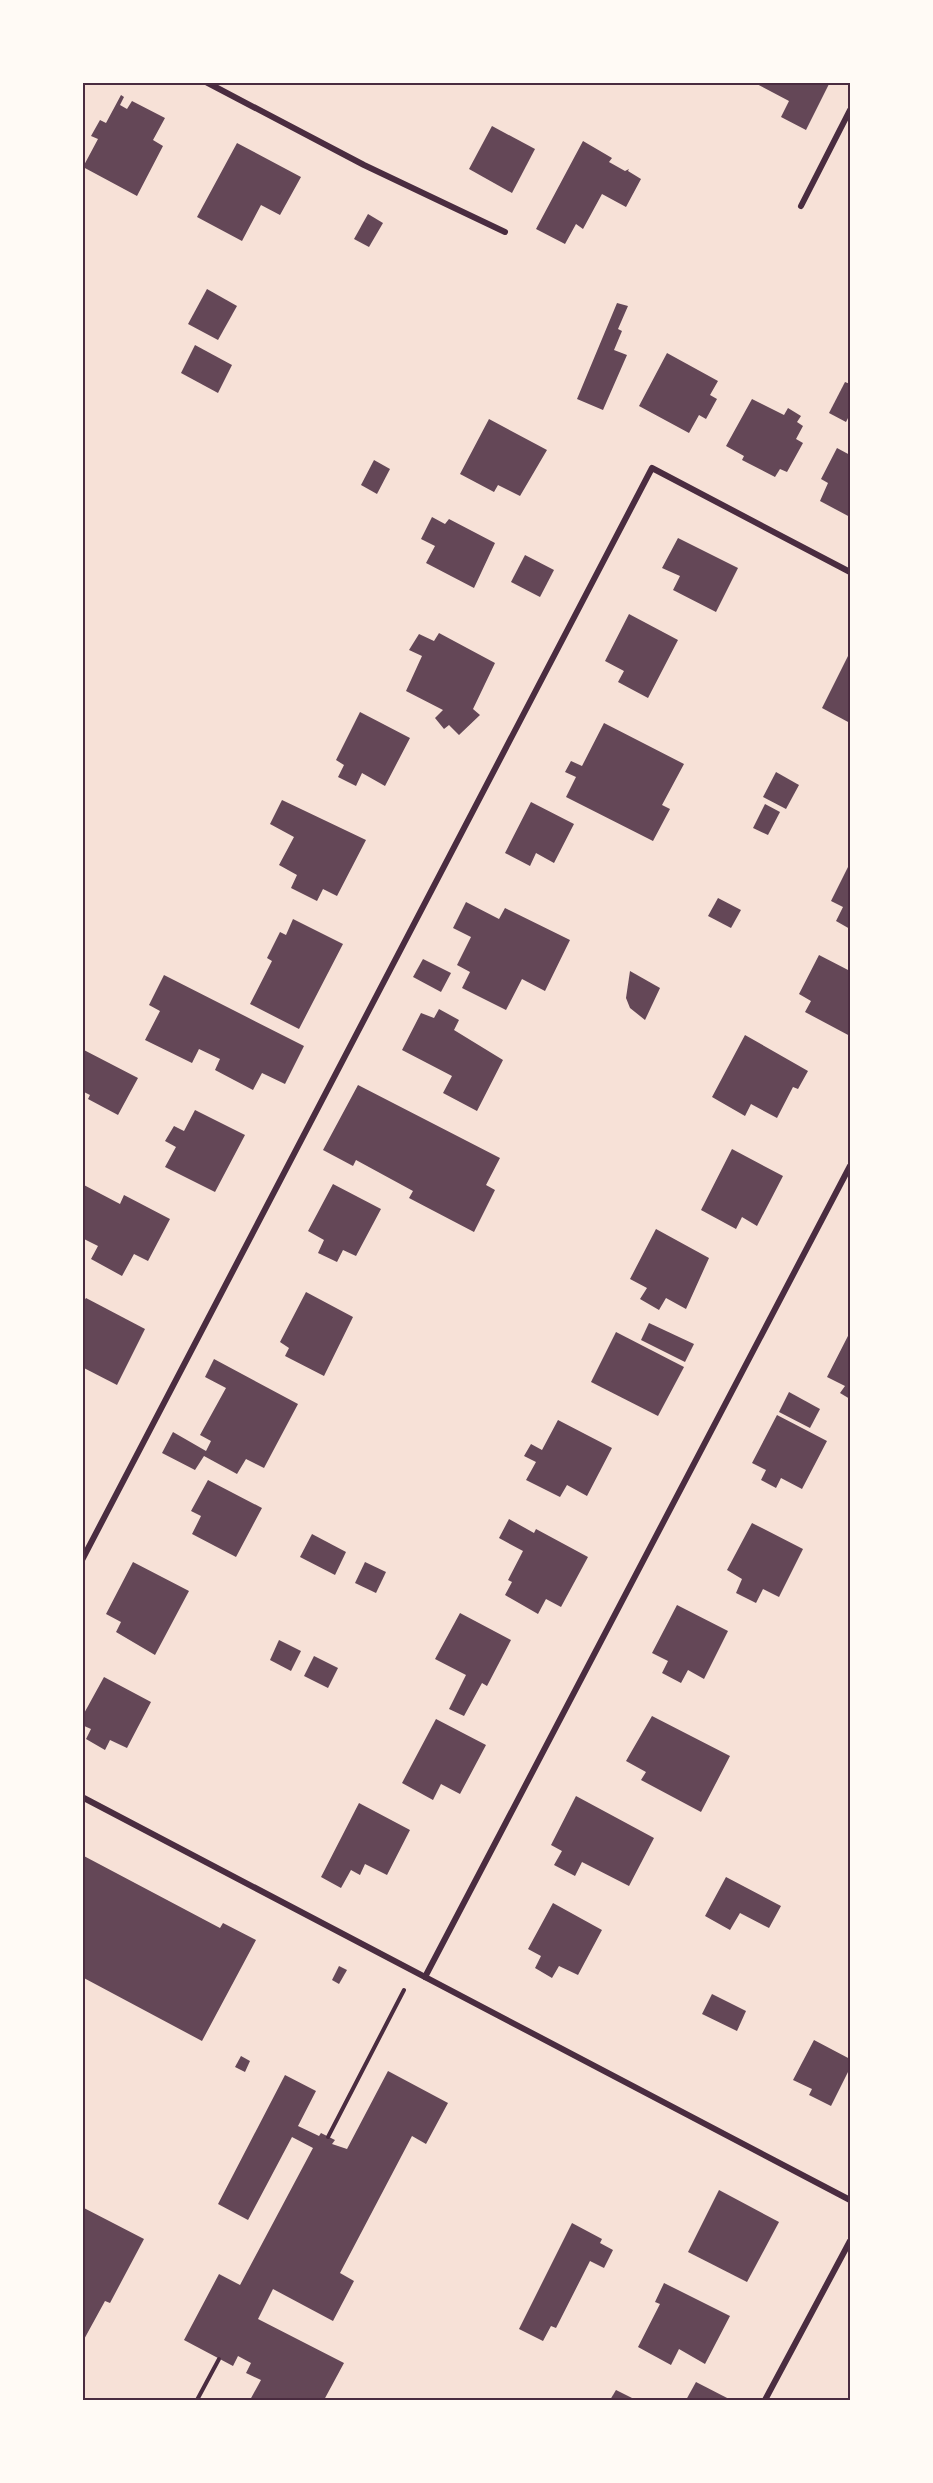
<svg xmlns="http://www.w3.org/2000/svg" width="933" height="2483" font-family="'Open Sans',sans-serif">
<rect width="100%" height="100%" fill="#f7e1d7"/>
<!-- building -->
<g fill="#644757">
<path d="M 753,82 L 830,82 L 806,130 L 781,117 L 789,101 Z"/>
<path d="M 121,95 L 124,97 L 120,105 L 127,109 L 132,101 L 165,118 L 153,140 L 163,146 L 137,196 L 83,167 L 98,139 L 91,136 L 100,120 L 106,123 Z"/>
<path d="M 492,126 L 535,149 L 512,193 L 469,169 Z"/>
<path d="M 583,141 L 612,158 L 609,162 L 625,171 L 629,169 L 628,171 L 641,179 L 626,207 L 602,194 L 583,229 L 576,224 L 565,244 L 536,229 Z"/>
<path d="M 237,143 L 301,177 L 280,215 L 261,205 L 242,241 L 197,217 Z"/>
<path d="M 368,214 L 383,223 L 369,247 L 354,239 Z"/>
<path d="M 207,289 L 237,306 L 218,340 L 188,324 Z"/>
<path d="M 617,303 L 628,306 L 618,329 L 622,331 L 614,350 L 627,355 L 603,410 L 577,399 Z"/>
<path d="M 195,345 L 232,365 L 218,393 L 181,373 Z"/>
<path d="M 667,353 L 718,381 L 710,395 L 717,399 L 706,419 L 699,415 L 689,433 L 639,406 Z"/>
<path d="M 845,382 L 850,384 L 850,414 L 846,422 L 829,413 Z"/>
<path d="M 752,399 L 784,415 L 788,408 L 801,416 L 797,422 L 803,426 L 796,439 L 803,443 L 787,472 L 780,469 L 775,477 L 742,460 L 744,456 L 726,446 Z"/>
<path d="M 489,419 L 547,450 L 520,496 L 498,485 L 494,492 L 460,474 Z"/>
<path d="M 837,448 L 850,455 L 850,517 L 820,501 L 828,483 L 821,479 Z"/>
<path d="M 374,460 L 390,469 L 377,494 L 361,485 Z"/>
<path d="M 432,517 L 445,524 L 449,519 L 495,543 L 474,588 L 426,563 L 435,546 L 421,539 Z"/>
<path d="M 678,538 L 738,568 L 716,612 L 673,590 L 680,576 L 662,568 Z"/>
<path d="M 525,555 L 554,570 L 540,597 L 511,582 Z"/>
<path d="M 629,614 L 678,640 L 648,698 L 618,682 L 624,671 L 605,661 Z"/>
<path d="M 439,633 L 495,663 L 473,709 L 480,715 L 459,735 L 449,725 L 444,729 L 435,718 L 443,710 L 406,691 L 422,656 L 409,650 L 419,634 L 434,641 Z"/>
<path d="M 850,652 L 850,723 L 822,708 Z"/>
<path d="M 360,712 L 410,738 L 385,786 L 362,773 L 356,786 L 338,777 L 344,765 L 336,760 Z"/>
<path d="M 604,723 L 684,764 L 662,805 L 670,809 L 653,841 L 566,797 L 576,777 L 565,772 L 571,761 L 582,766 Z"/>
<path d="M 776,772 L 799,785 L 786,809 L 763,797 Z"/>
<path d="M 282,800 L 366,840 L 337,896 L 323,889 L 317,901 L 291,888 L 297,875 L 279,865 L 294,837 L 270,824 Z"/>
<path d="M 531,802 L 574,824 L 554,863 L 536,853 L 530,866 L 505,853 Z"/>
<path d="M 765,804 L 780,812 L 768,835 L 753,828 Z"/>
<path d="M 850,863 L 850,929 L 836,921 L 843,907 L 831,901 Z"/>
<path d="M 718,898 L 741,910 L 731,928 L 708,916 Z"/>
<path d="M 466,902 L 499,919 L 505,908 L 570,940 L 545,991 L 522,979 L 506,1010 L 462,988 L 470,972 L 457,965 L 471,937 L 453,928 Z"/>
<path d="M 293,919 L 343,944 L 299,1029 L 250,1004 L 272,961 L 267,958 L 280,932 L 286,935 Z"/>
<path d="M 819,955 L 850,971 L 850,1036 L 805,1012 L 811,1001 L 799,994 Z"/>
<path d="M 423,959 L 451,973 L 441,992 L 413,977 Z"/>
<path d="M 630,971 L 660,988 L 645,1020 L 630,1008 L 626,998 Z"/>
<path d="M 164,975 L 304,1046 L 285,1084 L 262,1073 L 253,1090 L 215,1070 L 220,1059 L 199,1049 L 192,1063 L 145,1040 L 160,1011 L 149,1005 Z"/>
<path d="M 439,1009 L 459,1020 L 454,1030 L 503,1060 L 477,1111 L 443,1093 L 452,1076 L 402,1050 L 421,1013 L 434,1018 Z"/>
<path d="M 745,1035 L 808,1071 L 798,1089 L 793,1087 L 777,1118 L 751,1104 L 745,1116 L 712,1097 Z"/>
<path d="M 82,1049 L 138,1078 L 118,1115 L 88,1099 L 90,1095 L 82,1091 Z"/>
<path d="M 358,1085 L 500,1158 L 486,1185 L 495,1190 L 474,1232 L 409,1198 L 413,1191 L 356,1160 L 353,1166 L 323,1150 Z"/>
<path d="M 195,1110 L 245,1135 L 215,1192 L 165,1167 L 176,1147 L 165,1141 L 174,1126 L 184,1131 Z"/>
<path d="M 732,1149 L 783,1176 L 757,1226 L 742,1217 L 736,1229 L 701,1210 Z"/>
<path d="M 82,1184 L 120,1204 L 124,1195 L 170,1219 L 148,1261 L 134,1254 L 122,1276 L 91,1259 L 98,1246 L 82,1238 Z"/>
<path d="M 333,1184 L 381,1209 L 356,1256 L 343,1250 L 337,1262 L 318,1253 L 324,1240 L 308,1231 Z"/>
<path d="M 656,1229 L 709,1258 L 686,1309 L 666,1298 L 659,1310 L 640,1299 L 647,1288 L 630,1279 Z"/>
<path d="M 306,1292 L 353,1317 L 324,1376 L 285,1356 L 289,1348 L 280,1342 Z"/>
<path d="M 86,1298 L 145,1329 L 117,1385 L 82,1367 L 82,1304 Z"/>
<path d="M 649,1323 L 694,1344 L 685,1362 L 641,1340 Z"/>
<path d="M 616,1332 L 684,1367 L 658,1416 L 591,1382 Z"/>
<path d="M 850,1332 L 850,1399 L 840,1393 L 845,1386 L 827,1377 Z"/>
<path d="M 214,1359 L 298,1404 L 264,1468 L 246,1459 L 237,1474 L 204,1456 L 195,1470 L 162,1453 L 173,1432 L 206,1451 L 211,1441 L 200,1435 L 226,1388 L 205,1377 Z"/>
<path d="M 789,1392 L 820,1409 L 810,1428 L 779,1412 Z"/>
<path d="M 777,1415 L 827,1441 L 802,1489 L 781,1478 L 776,1488 L 761,1480 L 766,1470 L 752,1463 Z"/>
<path d="M 558,1420 L 612,1448 L 587,1496 L 567,1485 L 560,1497 L 526,1480 L 536,1462 L 524,1456 L 531,1444 L 542,1450 Z"/>
<path d="M 208,1480 L 262,1508 L 236,1557 L 192,1534 L 201,1516 L 191,1511 Z"/>
<path d="M 509,1519 L 534,1533 L 536,1529 L 588,1557 L 561,1607 L 546,1599 L 538,1614 L 505,1595 L 512,1582 L 508,1580 L 523,1551 L 499,1538 Z"/>
<path d="M 752,1523 L 803,1549 L 779,1597 L 763,1589 L 756,1603 L 736,1593 L 742,1579 L 727,1570 Z"/>
<path d="M 312,1534 L 346,1552 L 335,1575 L 300,1557 Z"/>
<path d="M 133,1562 L 189,1591 L 155,1655 L 116,1632 L 121,1622 L 106,1614 Z"/>
<path d="M 365,1562 L 386,1572 L 376,1593 L 355,1583 Z"/>
<path d="M 677,1605 L 728,1631 L 704,1679 L 688,1670 L 681,1683 L 662,1673 L 668,1661 L 652,1653 Z"/>
<path d="M 460,1613 L 511,1640 L 487,1686 L 482,1683 L 464,1716 L 449,1709 L 466,1675 L 435,1659 Z"/>
<path d="M 279,1640 L 301,1651 L 291,1671 L 270,1660 Z"/>
<path d="M 314,1656 L 338,1668 L 328,1688 L 304,1676 Z"/>
<path d="M 104,1677 L 151,1702 L 127,1748 L 110,1740 L 105,1750 L 86,1739 L 91,1729 L 82,1725 L 82,1717 Z"/>
<path d="M 652,1716 L 730,1756 L 701,1812 L 641,1780 L 646,1772 L 626,1761 Z"/>
<path d="M 436,1719 L 486,1745 L 460,1794 L 441,1784 L 433,1800 L 402,1783 Z"/>
<path d="M 576,1796 L 654,1838 L 629,1886 L 582,1862 L 575,1876 L 554,1865 L 562,1851 L 551,1845 Z"/>
<path d="M 359,1803 L 410,1830 L 387,1875 L 365,1864 L 360,1875 L 351,1870 L 341,1888 L 321,1877 Z"/>
<path d="M 82,1855 L 220,1928 L 223,1923 L 256,1940 L 202,2041 L 82,1977 Z"/>
<path d="M 726,1877 L 781,1906 L 769,1928 L 740,1913 L 730,1930 L 705,1916 Z"/>
<path d="M 553,1903 L 602,1930 L 578,1975 L 559,1966 L 552,1978 L 535,1968 L 541,1956 L 528,1949 Z"/>
<path d="M 339,1966 L 347,1970 L 339,1984 L 332,1980 Z"/>
<path d="M 712,1994 L 746,2011 L 737,2031 L 702,2014 Z"/>
<path d="M 814,2040 L 850,2059 L 850,2068 L 831,2106 L 809,2095 L 812,2089 L 793,2080 Z"/>
<path d="M 241,2056 L 250,2061 L 245,2072 L 235,2067 Z"/>
<path d="M 388,2071 L 448,2103 L 426,2144 L 412,2136 L 340,2273 L 354,2281 L 333,2321 L 273,2289 L 258,2319 L 344,2363 L 324,2400 L 250,2400 L 261,2380 L 246,2373 L 251,2363 L 238,2356 L 233,2366 L 184,2340 L 219,2274 L 240,2285 L 313,2148 L 292,2137 L 248,2220 L 218,2204 L 285,2075 L 316,2091 L 298,2126 L 319,2136 L 321,2133 L 335,2140 L 332,2144 L 347,2149 Z"/>
<path d="M 719,2190 L 779,2222 L 747,2282 L 688,2252 Z"/>
<path d="M 82,2207 L 144,2239 L 110,2303 L 105,2301 L 82,2343 Z"/>
<path d="M 572,2223 L 602,2239 L 600,2243 L 613,2250 L 604,2268 L 590,2261 L 556,2328 L 551,2326 L 543,2341 L 519,2329 Z"/>
<path d="M 664,2283 L 730,2316 L 705,2364 L 679,2349 L 671,2365 L 638,2347 L 660,2304 L 655,2302 Z"/>
<path d="M 696,2382 L 731,2400 L 686,2400 Z"/>
<path d="M 616,2390 L 636,2400 L 610,2400 Z"/>
</g>
<g fill="none" stroke-linecap="round" stroke-linejoin="round">
<!-- path -->
<g stroke="#4a2c40" stroke-width="4">
<path d="M 328,2137 L 404,1990"/>
<path d="M 197,2400 L 219,2359"/>
</g>
<!-- minor -->
<g stroke="#4a2c40" stroke-width="6">
<path d="M 206,82 L 364,165 L 505,232"/>
<path d="M 801,206 L 850,110"/>
<path d="M 82,1560 L 652,468 L 850,572"/>
<path d="M 82,1797 L 850,2200"/>
<path d="M 425,1977 L 850,1166"/>
<path d="M 765,2400 L 850,2241"/>
</g>
</g>
<!-- border -->
<rect width="933" height="2483" fill="none" stroke="#fffaf5" stroke-width="168"/>
<rect x="84" y="84" width="765" height="2315" fill="none" stroke="#4a2c40" stroke-width="2"/>
</svg>
